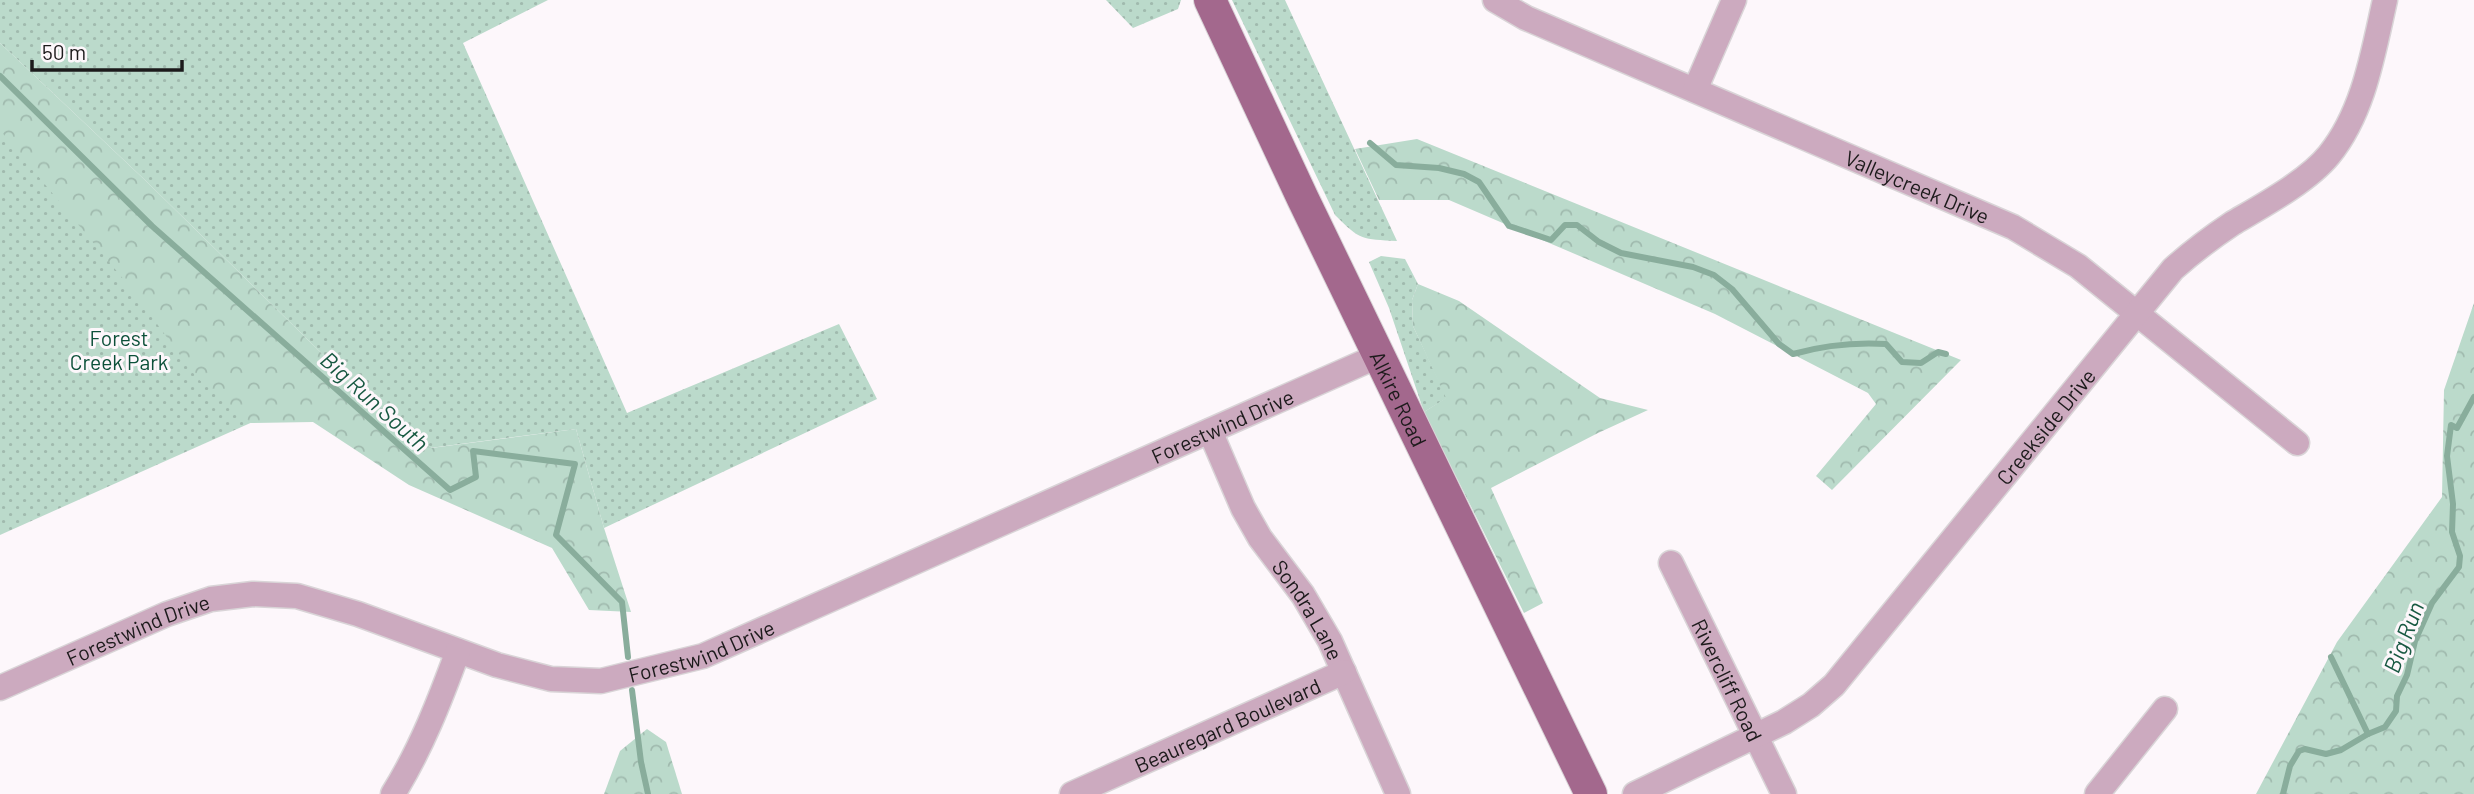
<svg xmlns="http://www.w3.org/2000/svg" width="2474" height="794" font-family="Barlow,sans-serif">
<defs>
<pattern id="grass-dots" width="8" height="8" patternUnits="userSpaceOnUse" patternTransform="scale(1.75)"><rect width="8" height="8" fill="#bbdacb"/><path d="M2 2h.1M6 6h.1" fill="none" stroke="#a0baae" stroke-width="1.8" stroke-linecap="round"/></pattern>
<pattern id="forest-crowns" width="20" height="18" patternUnits="userSpaceOnUse" patternTransform="scale(1.75)"><rect width="20" height="18" fill="#bbdacb"/><path d="M2 6a3 3 0 1 1 6 0M12 15a3 3 0 1 1 6 0" fill="none" stroke="#a0baae"/></pattern>
</defs>
<rect width="100%" height="100%" fill="#fdf7fb"/>
<!-- grass -->
<g fill="url(#grass-dots)">
<path d="M 0,0 L 548,0 L 463,43 L 627,413 L 839,324 L 877,399 L 604,528 L 576,429 L 430,448 L 399,429 L 147,182 L 0,43 Z"/>
<path d="M 1106,0 L 1181,0 L 1178,9 L 1133,28 Z"/>
<path d="M 1232,0 L 1285,0 L 1397,241 C 1362,239 1361,241 1335,215 Z"/>
<path d="M 0,70 L 333,386 L 0,535 Z"/>
<path d="M 1381,256 L 1405,259 L 1418,284 L 1412,300 L 1413,326 L 1447,398 L 1424,412 L 1389,308 L 1369,262 Z"/>
</g>
<!-- forest -->
<g fill="url(#forest-crowns)">
<path d="M 0,43 L 147,182 L 399,429 L 431,448 L 576,429 L 604,528 L 631,612 L 589,610 L 552,548 L 409,485 L 313,422 L 251,423 L 197,378 L 129,286 L 0,130 Z"/>
<path d="M 1417,139 L 1961,360 L 1832,490 L 1816,476 L 1876,404 L 1868,393 L 1715,314 L 1449,200 L 1379,200 L 1355,149 Z"/>
<path d="M 1418,284 L 1459,301 L 1600,398 L 1648,410 L 1598,433 L 1491,488 L 1543,603 L 1524,613 L 1424,412 L 1446,398 L 1413,326 L 1412,300 Z"/>
<path d="M 2474,303 L 2474,794 L 2256,794 L 2337,642 L 2442,497 L 2444,390 Z"/>
<path d="M 647,729 L 666,742 L 682,794 L 604,794 L 620,751 Z"/>
</g>
<g fill="none" stroke-linecap="round" stroke-linejoin="round">
<!-- stream -->
<g stroke="#89ad9c" stroke-width="6">
<path d="M 0,76 L 152,226 L 450,490 L 476,477 L 473,451 L 575,464 L 556,535 L 622,602 L 628,657"/>
<path d="M 1370,143 L 1396,165 L 1439,168 L 1464,174 L 1479,182 L 1509,226 L 1551,240 L 1565,225 L 1577,225 L 1599,242 L 1621,253 L 1693,267 L 1714,275 L 1732,289 L 1779,344 L 1793,354 C 1825,345 1853,342 1886,344 L 1902,362 L 1921,363 L 1938,352 L 1946,354"/>
<path d="M 2331,657 L 2368,734"/>
<path d="M 632,690 L 641,762 L 648,794"/>
<path d="M 2283,794 L 2290,766 L 2299,751 L 2305,749 L 2326,754 L 2341,750 L 2368,734 L 2385,727 L 2396,711 L 2397,696 L 2407,675 L 2415,641 L 2432,603 L 2459,567 L 2460,556 L 2452,532 L 2453,504 L 2447,456 L 2451,425 L 2457,428 L 2474,397"/>
</g>
<defs>
<g id="minor">
<path id="s1" d="M 1495,0 L 1526,18 L 2013,227 L 2078,266 L 2297,443"/>
<path d="M 1695,90 L 1734,0"/>
<path id="s2" d="M 1210,431 L 1243,508 L 1260,538 L 1303,595 L 1330,641 L 1398,794"/>
<path id="s3" d="M 1671,563 L 1784,794"/>
<path id="s4" d="M 0,688 L 167,614 L 211,599 L 253,594 L 297,596 L 358,614 L 497,665 L 551,679 L 601,681 L 703,656 L 1378,356"/>
<path d="M 393,794 C 421,749 440,700 458,651"/>
<path id="s5" d="M 1072,794 L 1344,672"/>
<path id="s6" d="M 1635,794 L 1784,722 L 1811,705 L 1834,685 L 2173,269 C 2192,252 2212,237 2233,223 C 2262,206 2308,181 2329,155 C 2364,112 2373,53 2385,0"/>
<path d="M 2097,794 L 2165,709"/>
</g>
<g id="major">
<path id="s7" d="M 1210,0 L 1303,199 L 1591,794"/>
</g>
</defs>
<!-- minor casing -->
<use href="#minor" stroke="#d9d4d7" stroke-width="27"/>
<!-- major casing -->
<use href="#major" stroke="#d9d4d7" stroke-width="34"/>
<!-- minor -->
<use href="#minor" stroke="#ccaabf" stroke-width="24"/>
<!-- major -->
<use href="#major" stroke="#a3688d" stroke-width="32"/>
</g>
<g text-anchor="middle" dominant-baseline="central" stroke-width="6" stroke-linejoin="round" paint-order="stroke">
<!-- street labels -->
<g font-size="21" fill="#1c1a1b" stroke="#fdf7fb">
<text stroke="none"><textPath href="#s1" startOffset="462">Valleycreek Drive</textPath></text>
<text stroke="none"><textPath href="#s7" startOffset="441">Alkire Road</textPath></text>
<text stroke="none"><textPath href="#s6" startOffset="562">Creekside Drive</textPath></text>
<text stroke="none"><textPath href="#s4" startOffset="1306">Forestwind Drive</textPath></text>
<text stroke="none"><textPath href="#s2" startOffset="205">Sondra Lane</textPath></text>
<text stroke="none"><textPath href="#s4" startOffset="150">Forestwind Drive</textPath></text>
<text stroke="none"><textPath href="#s4" startOffset="738">Forestwind Drive</textPath></text>
<text stroke="none"><textPath href="#s3" startOffset="130">Rivercliff Road</textPath></text>
<text stroke="none"><textPath href="#s5" startOffset="170">Beauregard Boulevard</textPath></text>
</g>
<!-- park labels -->
<g font-size="21" fill="#0c5039" stroke="#fdf7fb">
<text x="119" y="337">Forest<tspan x="119" dy="24">Creek Park</tspan></text>
</g>
<!-- water labels -->
<g font-size="23" font-style="italic" fill="#185942" stroke="#fdf7fb">
<text transform="translate(375 401) rotate(42)">Big Run South</text>
<text transform="translate(2403 637) rotate(-69)">Big Run</text>
</g>
</g>
<!-- scale -->
<path d="M32 60v10h150v-10" fill="none" stroke="#1c1a1b" stroke-width="3.5"/>
<text x="42" y="60" font-size="21" fill="#1c1a1b" stroke="#fdf7fb" stroke-width="5" paint-order="stroke">50 m</text>
</svg>
